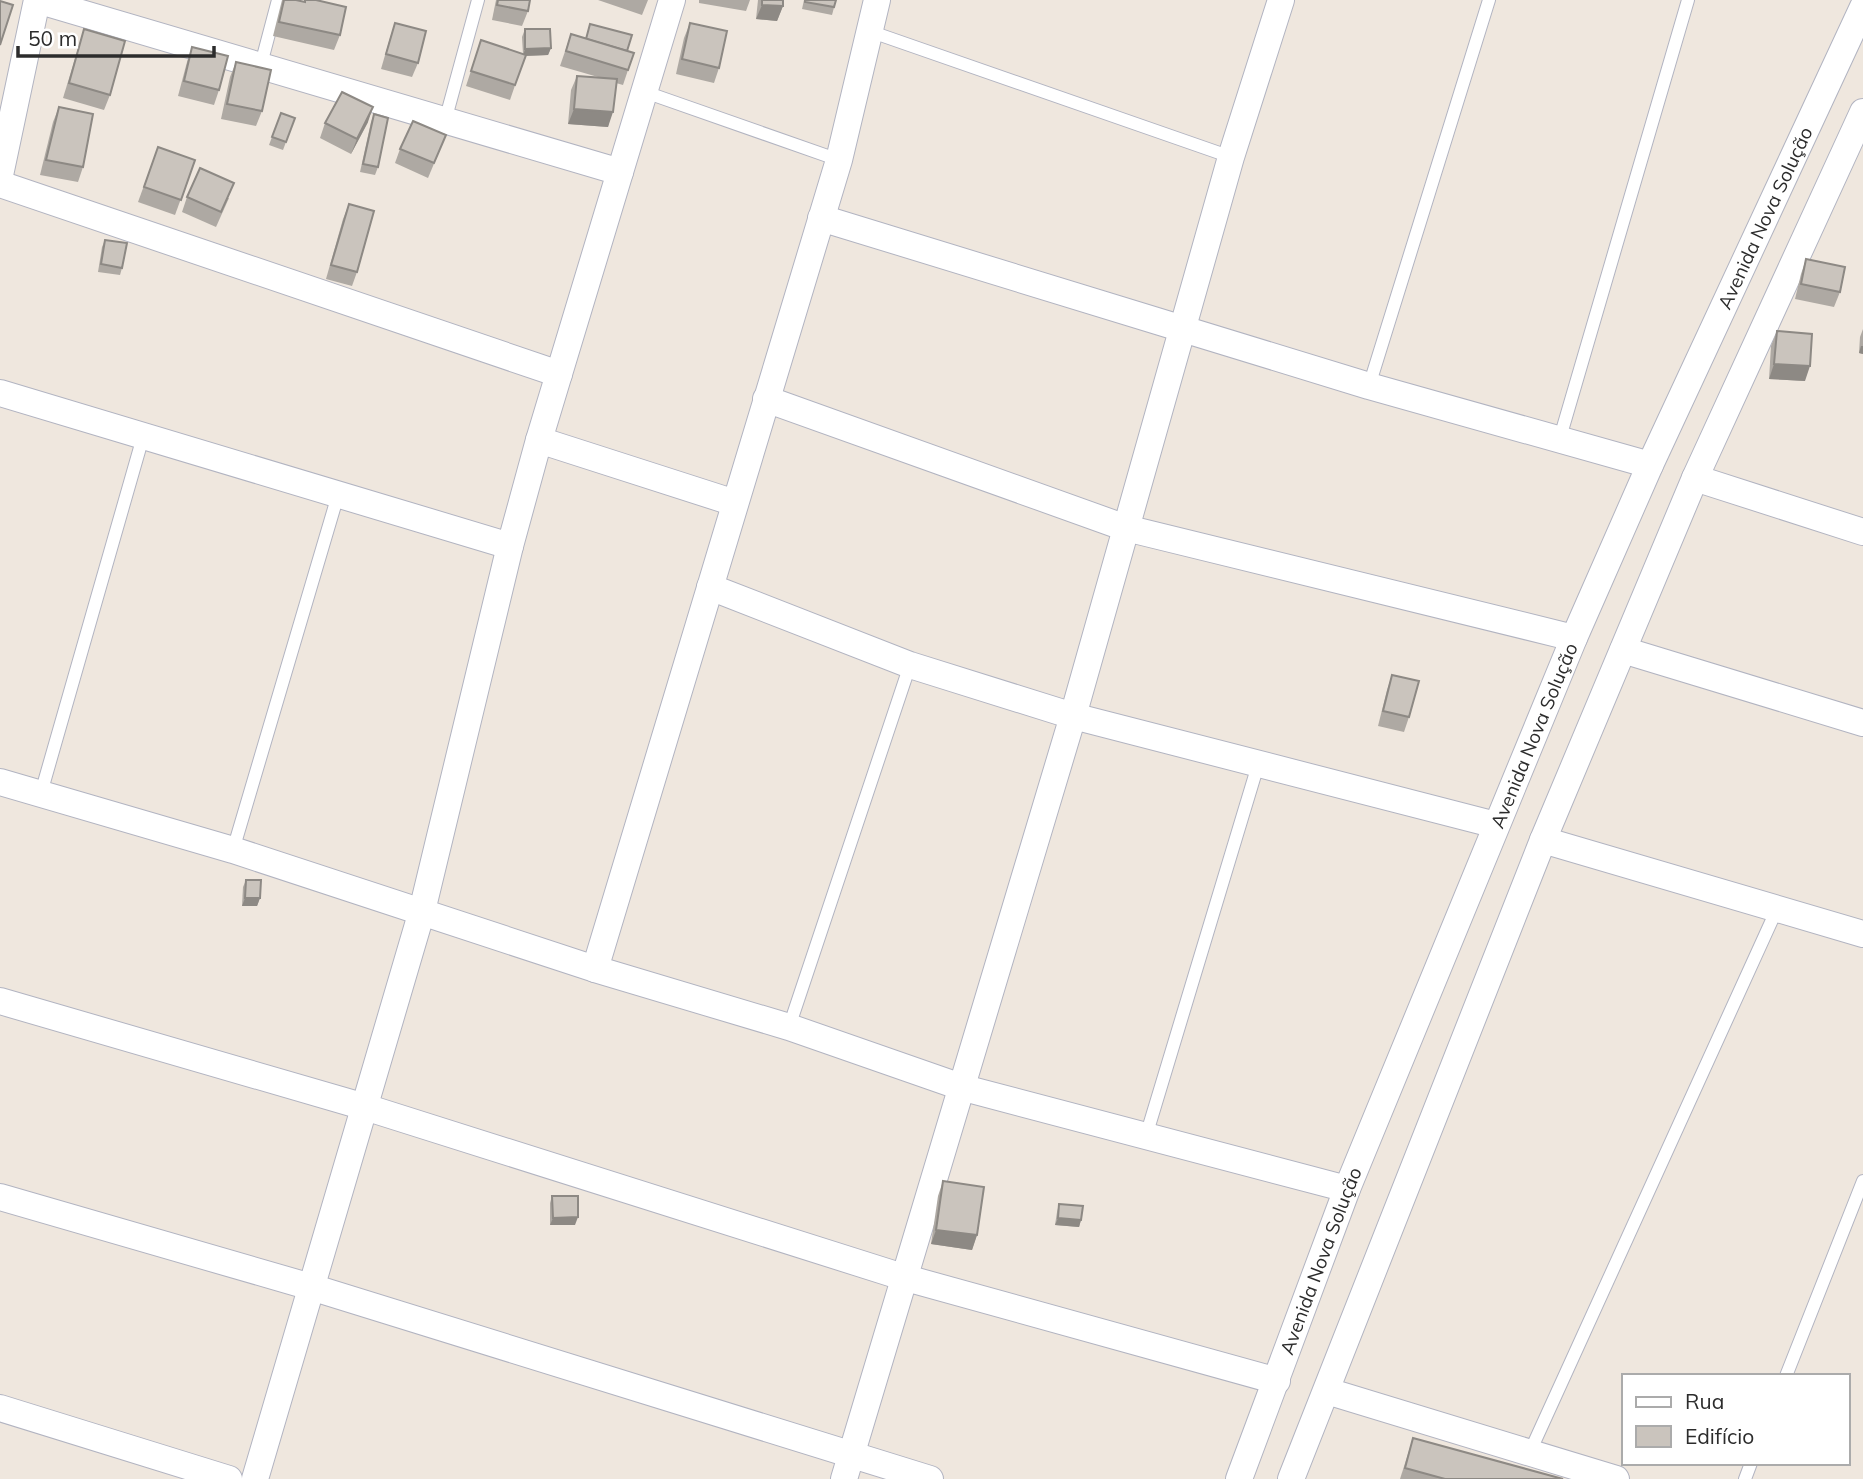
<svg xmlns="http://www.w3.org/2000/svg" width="1863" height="1479" font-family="Mulish,sans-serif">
<rect width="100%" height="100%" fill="#efe7de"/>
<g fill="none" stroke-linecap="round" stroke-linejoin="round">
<defs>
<g id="lane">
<path d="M 869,31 L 1231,157"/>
<path d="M 260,68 L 278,0"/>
<path d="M 645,92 L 839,160"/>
<path d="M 445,121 L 478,0"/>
<path d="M 1369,386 L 1489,0"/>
<path d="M 1559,441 L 1688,0"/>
<path d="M 41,793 L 143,437"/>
<path d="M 233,850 L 338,495"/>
<path d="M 789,1027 L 910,665"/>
<path d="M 1146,1136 L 1258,765"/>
<path d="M 1786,1376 L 1863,1181"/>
<path d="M 1529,1454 L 1777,909"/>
<path d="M 1745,1479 L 1751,1463"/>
</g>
<g id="street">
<path d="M 37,0 L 620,172"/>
<path d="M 0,175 L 37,0"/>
<path d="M 0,184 L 559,374"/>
<path d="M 821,218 L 1369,386 L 1650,465"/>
<path d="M 0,393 L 510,546"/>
<path d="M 766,399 L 1126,528 L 1574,638"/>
<path d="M 539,440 L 735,503"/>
<path d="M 1695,478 L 1863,532"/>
<path d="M 710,587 L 910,665 L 1073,716 L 1496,825"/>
<path d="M 1623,650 L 1863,723"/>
<path d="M 0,782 L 233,850 L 595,969 L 789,1027 L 964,1088 L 1347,1189"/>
<path d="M 1543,840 L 1863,934"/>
<path d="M 595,969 L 839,160 L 877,0"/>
<path d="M 0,1001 L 365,1107 L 906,1278 L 1277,1381"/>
<path d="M 0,1197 L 311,1287 L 930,1479"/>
<path d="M 1327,1391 L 1616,1479"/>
<path d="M 0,1408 L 229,1479"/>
<path d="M 255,1479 L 422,911 L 510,546 L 539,440 L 672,0"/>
<path d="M 844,1479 L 1073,716 L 1231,157 L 1281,0"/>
<path id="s1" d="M 1239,1479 L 1347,1189 L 1574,638 L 1650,465 L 1863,7"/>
<path d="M 1291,1479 L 1543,840 L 1695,478 L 1863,112"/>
</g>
</defs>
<!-- lane casing -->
<use href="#lane" stroke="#b2b4c1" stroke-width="14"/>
<!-- street casing -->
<use href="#street" stroke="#b2b4c1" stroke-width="28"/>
<!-- lane -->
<use href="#lane" stroke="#fff" stroke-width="12"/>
<!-- street -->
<use href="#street" stroke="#fff" stroke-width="26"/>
</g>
<!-- wall -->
<g fill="#aea9a3">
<path d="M 282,0 L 296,0 L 304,2 L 304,0 L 340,35 L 334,50 L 273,36 Z"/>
<path d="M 496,0 L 530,0 L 528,11 L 522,26 L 492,20 Z"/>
<path d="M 598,0 L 648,0 L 642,15 Z"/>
<path d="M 699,0 L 750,0 L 746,11 L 699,3 Z"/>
<path d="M 758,0 L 783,0 L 783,6 L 777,21 L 756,19 Z"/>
<path d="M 804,0 L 836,0 L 832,15 L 802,9 Z"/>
<path d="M 395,23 L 418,63 L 412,77 L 381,69 L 390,38 Z"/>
<path d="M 690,23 L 719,68 L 714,83 L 676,74 L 684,38 Z"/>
<path d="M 590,24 L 627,51 L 628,70 L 623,85 L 616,83 L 608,127 L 568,124 L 571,90 L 577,76 L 598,77 L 560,66 L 571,34 L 586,38 Z"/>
<path d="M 84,29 L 110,95 L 104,110 L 63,98 Z"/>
<path d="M 525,29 L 551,48 L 548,55 L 525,56 L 510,100 L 466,86 L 481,40 L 523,54 L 522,37 Z"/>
<path d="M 192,47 L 219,90 L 214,105 L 178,96 L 187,62 Z"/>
<path d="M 236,62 L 262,111 L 256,126 L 221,119 L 230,77 Z"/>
<path d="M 59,107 L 83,167 L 78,182 L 40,175 L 53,122 Z"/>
<path d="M 281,113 L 295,118 L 283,150 L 269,145 Z"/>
<path d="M 374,114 L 378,167 L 375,175 L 360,172 L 371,122 Z"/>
<path d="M 368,122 L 351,154 L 320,138 L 325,123 Z"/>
<path d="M 446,135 L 428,178 L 395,163 L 400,149 Z"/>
<path d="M 158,147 L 195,160 L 175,215 L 138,202 Z"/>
<path d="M 187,197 L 229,198 L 216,227 L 182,212 Z"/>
<path d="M 349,204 L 357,272 L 352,286 L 326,279 L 343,219 Z"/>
<path d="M 105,240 L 122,268 L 120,275 L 98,272 L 102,247 Z"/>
<path d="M 1806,259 L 1840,292 L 1834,307 L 1795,299 L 1801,274 Z"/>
<path d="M 1863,329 L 1863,354 L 1859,353 L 1860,337 Z"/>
<path d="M 1777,331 L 1805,381 L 1769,379 L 1771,346 Z"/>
<path d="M 1392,675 L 1409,717 L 1404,732 L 1378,726 L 1387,690 Z"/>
<path d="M 246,880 L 260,898 L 257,906 L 242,906 L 243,887 Z"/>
<path d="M 943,1181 L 977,1235 L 972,1250 L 931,1244 L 938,1196 Z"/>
<path d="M 552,1196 L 575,1225 L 550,1225 L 550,1203 Z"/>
<path d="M 1059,1204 L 1081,1220 L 1079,1227 L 1055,1225 L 1057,1212 Z"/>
<path d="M 1413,1438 L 1563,1479 L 1400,1479 Z"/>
</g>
<!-- shaded-wall -->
<g fill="#8d8984">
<path d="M 762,5 L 783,6 L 777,21 L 756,19 Z"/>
<path d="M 551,48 L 548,55 L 523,56 L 525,49 Z"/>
<path d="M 373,107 L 368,122 L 351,154 L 357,139 Z"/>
<path d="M 574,109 L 613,112 L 608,127 L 568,124 Z"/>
<path d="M 1861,346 L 1863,346 L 1863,354 L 1859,353 Z"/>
<path d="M 1774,364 L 1810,366 L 1805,381 L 1769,379 Z"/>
<path d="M 245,898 L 260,898 L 257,906 L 242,906 Z"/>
<path d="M 578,1217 L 575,1225 L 550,1225 L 553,1218 Z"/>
<path d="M 1058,1218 L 1081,1220 L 1079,1227 L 1055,1225 Z"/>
<path d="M 936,1230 L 977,1235 L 972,1250 L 931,1244 Z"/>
</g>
<!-- building -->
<g fill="#cac4bd" stroke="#8d8984" stroke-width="2">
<path d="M 284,0 L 296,0 L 305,2 L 305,0 L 316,0 L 346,7 L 340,35 L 279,22 Z"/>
<path d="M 498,0 L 530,0 L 528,11 L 497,5 Z"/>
<path d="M 762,0 L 783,0 L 783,6 L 762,5 Z"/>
<path d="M 805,0 L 836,0 L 834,7 L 805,2 Z"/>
<path d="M 0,1 L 13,5 L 0,45 Z"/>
<path d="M 395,23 L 426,31 L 418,63 L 386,54 Z"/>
<path d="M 690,23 L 727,31 L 719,68 L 682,59 Z"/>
<path d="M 590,24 L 632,35 L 627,51 L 586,39 Z"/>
<path d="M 84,29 L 125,41 L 110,95 L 69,83 Z"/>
<path d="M 525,29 L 550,29 L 551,48 L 525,49 Z"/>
<path d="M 571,34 L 634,53 L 628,70 L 566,51 Z"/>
<path d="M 481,40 L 526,55 L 515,85 L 471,71 Z"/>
<path d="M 192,47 L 228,56 L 219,90 L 184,81 Z"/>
<path d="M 236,62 L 271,70 L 262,111 L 227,104 Z"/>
<path d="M 577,76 L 617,79 L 613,112 L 574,109 Z"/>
<path d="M 342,92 L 373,107 L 357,139 L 325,123 Z"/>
<path d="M 59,107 L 93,114 L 83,167 L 46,160 Z"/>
<path d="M 281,113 L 295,118 L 286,142 L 272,137 Z"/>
<path d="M 374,114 L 388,118 L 378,167 L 363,164 Z"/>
<path d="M 413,121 L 446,135 L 434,163 L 400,149 Z"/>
<path d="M 158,147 L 195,160 L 181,200 L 144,187 Z"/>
<path d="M 200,168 L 234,183 L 221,212 L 187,197 Z"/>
<path d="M 349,204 L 374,211 L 357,272 L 331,265 Z"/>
<path d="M 105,240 L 127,243 L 122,268 L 101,264 Z"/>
<path d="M 1806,259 L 1845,267 L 1840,292 L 1801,284 Z"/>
<path d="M 1777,331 L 1812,334 L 1810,366 L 1774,364 Z"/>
<path d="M 1392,675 L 1419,681 L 1409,717 L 1383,711 Z"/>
<path d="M 246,880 L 261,880 L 260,898 L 245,898 Z"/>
<path d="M 943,1181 L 984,1187 L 977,1235 L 936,1230 Z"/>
<path d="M 552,1196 L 578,1196 L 578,1217 L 553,1218 Z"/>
<path d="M 1059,1204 L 1083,1206 L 1081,1220 L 1058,1218 Z"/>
<path d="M 1413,1438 L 1563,1479 L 1445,1479 L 1405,1468 Z"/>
</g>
<g text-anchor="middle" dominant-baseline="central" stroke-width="5" stroke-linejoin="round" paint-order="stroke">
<!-- street labels -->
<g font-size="19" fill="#2c2c2c" stroke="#fff">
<text stroke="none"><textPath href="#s1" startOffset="1367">Avenida Nova Solução</textPath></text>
<text stroke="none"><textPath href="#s1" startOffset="800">Avenida Nova Solução</textPath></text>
<text stroke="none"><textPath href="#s1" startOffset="233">Avenida Nova Solução</textPath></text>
</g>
</g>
<!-- legend -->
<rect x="1622" y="1374" width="228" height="91" fill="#ffffff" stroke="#ababab" stroke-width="2"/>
<rect x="1636" y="1397" width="35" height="10" fill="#ffffff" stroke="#ababab" stroke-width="2"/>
<text x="1685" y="1409" font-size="21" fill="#2c2c2c">Rua</text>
<rect x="1636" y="1426" width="35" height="21" fill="#cac4bd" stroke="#ababab" stroke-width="2"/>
<text x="1685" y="1444" font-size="21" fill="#2c2c2c">Edifício</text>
<!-- scale -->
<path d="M18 46v10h196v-10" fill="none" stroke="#2c2c2c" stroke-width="3.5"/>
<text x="28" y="46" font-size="21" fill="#2c2c2c" stroke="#ffffff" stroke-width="5" paint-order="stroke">50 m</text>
</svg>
